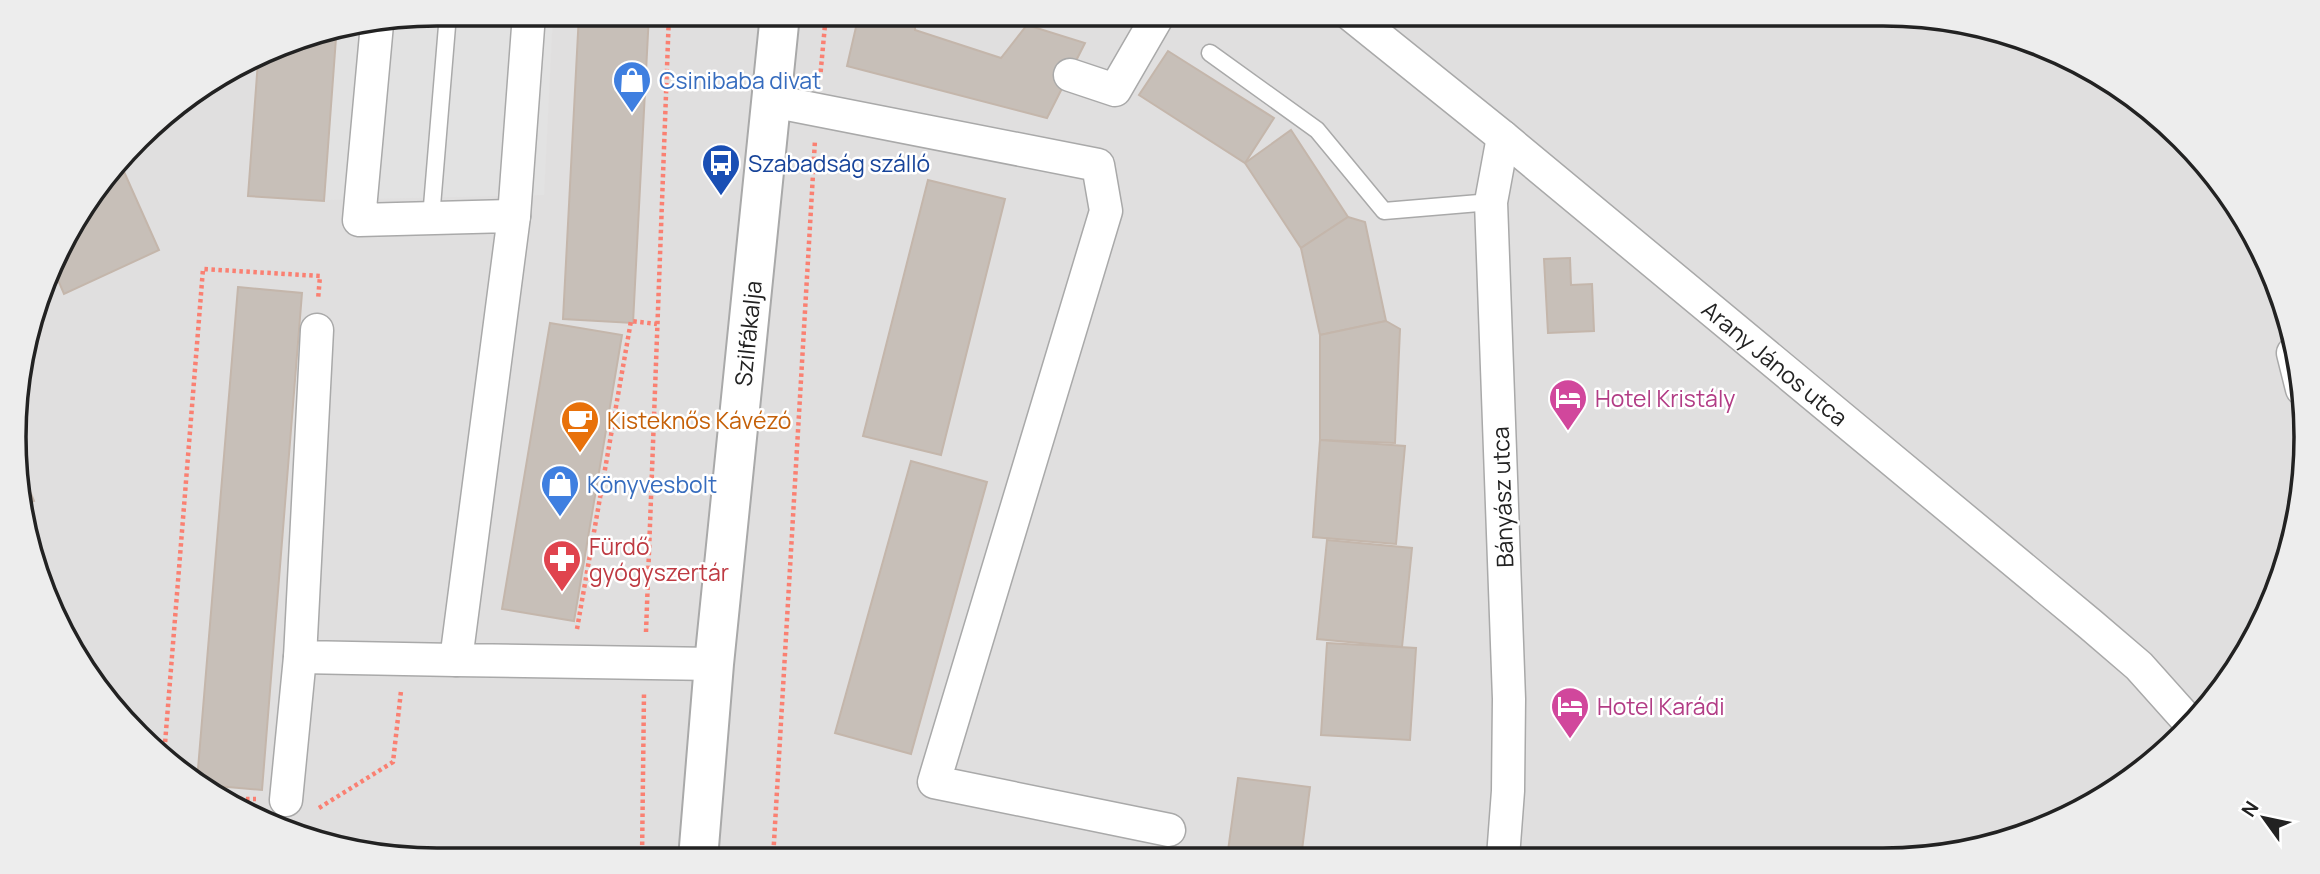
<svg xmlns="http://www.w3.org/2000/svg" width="2320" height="874" font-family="Manrope,sans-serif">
<rect width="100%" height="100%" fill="#f2efe9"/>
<!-- residential -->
<path fill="#e0dfdf" d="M 437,14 L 1883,14 L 1993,29 L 2141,102 L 2250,226 L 2302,382 L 2291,547 L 2235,672 L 2162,755 L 2070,817 L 1939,856 L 437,860 L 327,845 L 180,773 L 85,672 L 22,520 L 18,381 L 70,226 L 158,119 L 301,37 Z"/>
<!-- parking -->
<path fill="#e2e2e2" d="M 437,14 L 553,14 L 544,195 L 323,200 L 336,31 Z"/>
<!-- building -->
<g fill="#c7bfb8" stroke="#c4b6ab" stroke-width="2">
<path d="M 579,14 L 649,14 L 633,323 L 563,319 Z"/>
<path d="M 859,14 L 915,14 L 915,30 L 1001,58 L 1027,25 L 1085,43 L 1047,118 L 847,66 Z"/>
<path d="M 301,37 L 336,38 L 324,201 L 248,196 L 258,61 Z"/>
<path d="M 1168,51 L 1274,118 L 1245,163 L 1139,95 Z"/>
<path d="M 1291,130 L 1348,217 L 1301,248 L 1245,163 Z"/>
<path d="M 121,165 L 159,250 L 64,294 L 55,273 L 70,226 Z"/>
<path d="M 928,180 L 1005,199 L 941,455 L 863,436 Z"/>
<path d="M 1348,217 L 1365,222 L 1386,321 L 1320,335 L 1301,248 Z"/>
<path d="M 1570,258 L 1571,285 L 1592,284 L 1594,331 L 1548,333 L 1544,259 Z"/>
<path d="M 238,287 L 302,293 L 262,790 L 205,785 L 197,781 Z"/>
<path d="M 1386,321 L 1400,329 L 1395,443 L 1320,440 L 1320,335 Z"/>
<path d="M 550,323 L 622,335 L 574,621 L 502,609 Z"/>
<path d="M 1320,440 L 1405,446 L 1396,544 L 1313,537 Z"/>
<path d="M 911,461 L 987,482 L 911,754 L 835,733 Z"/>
<path d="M 20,467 L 34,501 L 22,506 Z"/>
<path d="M 1327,540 L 1412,548 L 1402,647 L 1317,639 Z"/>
<path d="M 1327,643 L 1416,648 L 1410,740 L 1321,735 Z"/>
<path d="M 1238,778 L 1310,787 L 1301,858 L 1227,858 Z"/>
<path d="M 841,849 L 880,859 L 839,859 Z"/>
</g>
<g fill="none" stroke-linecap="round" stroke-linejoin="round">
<defs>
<g id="service">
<path d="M 1210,53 L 1317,130 L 1384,211 L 1491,202"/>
<path d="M 431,218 L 448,14"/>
</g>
<g id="minor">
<path id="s1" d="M 1350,14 L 1503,137 L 2090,624 L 2139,666 L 2190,723"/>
<path d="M 377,24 L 359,220 L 514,216 L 456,660 L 714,664"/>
<path d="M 1070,75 L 1115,90 L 1159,14"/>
<path d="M 772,101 L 1098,165 L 1106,211 L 934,782 L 1169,830"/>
<path d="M 514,216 L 529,14"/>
<path d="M 317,330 L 300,657 L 456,660"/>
<path d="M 2293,353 L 2302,389"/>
<path d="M 286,800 L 300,657"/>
<path d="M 1503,857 L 1508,791 L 1509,699 L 1491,202 L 1503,137"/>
</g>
<g id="tertiary">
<path id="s2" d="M 698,859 L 714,664 L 780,14"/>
</g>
</defs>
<!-- service casing -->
<use href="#service" stroke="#a9a9a9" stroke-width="19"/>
<!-- minor casing -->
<use href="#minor" stroke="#a9a9a9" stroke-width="35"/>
<!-- tertiary casing -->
<use href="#tertiary" stroke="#a9a9a9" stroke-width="42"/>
<!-- path -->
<g stroke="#fa8072" stroke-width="4.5" stroke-dasharray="3.5 3.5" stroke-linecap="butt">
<path d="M 820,79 L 826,14"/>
<path d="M 577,629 L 631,321 L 657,324"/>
<path d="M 646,632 L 669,14"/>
<path d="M 164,756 L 203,269 L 320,276 L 318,300"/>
<path d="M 232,799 L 256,799"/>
<path d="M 319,808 L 393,762 L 401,691"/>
<path d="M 642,859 L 644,693"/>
<path d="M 773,859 L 815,140"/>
</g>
<!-- service -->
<use href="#service" stroke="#fff" stroke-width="16"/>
<!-- minor -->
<use href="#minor" stroke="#fff" stroke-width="32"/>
<!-- tertiary -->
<use href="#tertiary" stroke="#fff" stroke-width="38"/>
</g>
<!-- icons -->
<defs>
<symbol id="shop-pin" viewBox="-11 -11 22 30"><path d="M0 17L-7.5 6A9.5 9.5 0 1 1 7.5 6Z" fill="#3f7fe0" stroke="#fff"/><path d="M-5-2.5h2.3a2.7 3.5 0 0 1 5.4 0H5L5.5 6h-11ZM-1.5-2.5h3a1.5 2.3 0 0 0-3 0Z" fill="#fff"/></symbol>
<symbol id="bus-pin" viewBox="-11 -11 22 30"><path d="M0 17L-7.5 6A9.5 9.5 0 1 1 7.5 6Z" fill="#1a4fb4" stroke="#fff"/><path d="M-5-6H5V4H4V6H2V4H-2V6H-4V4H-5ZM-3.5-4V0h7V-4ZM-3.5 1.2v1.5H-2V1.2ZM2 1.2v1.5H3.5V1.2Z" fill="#fff"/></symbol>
<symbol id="hotel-pin" viewBox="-11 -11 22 30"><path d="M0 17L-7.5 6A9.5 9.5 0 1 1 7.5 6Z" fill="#d1479c" stroke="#fff"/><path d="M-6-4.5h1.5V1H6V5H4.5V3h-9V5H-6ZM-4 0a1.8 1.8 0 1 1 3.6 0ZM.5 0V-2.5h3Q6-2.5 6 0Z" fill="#fff"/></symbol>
<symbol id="cafe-pin" viewBox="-11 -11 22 30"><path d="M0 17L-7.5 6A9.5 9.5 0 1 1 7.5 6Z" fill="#e8710a" stroke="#fff"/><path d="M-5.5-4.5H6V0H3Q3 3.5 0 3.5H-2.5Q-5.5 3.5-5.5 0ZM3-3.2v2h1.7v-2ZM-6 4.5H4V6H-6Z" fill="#fff"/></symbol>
<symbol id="pharmacy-pin" viewBox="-11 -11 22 30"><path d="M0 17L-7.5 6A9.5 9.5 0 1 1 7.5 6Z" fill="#e0444e" stroke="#fff"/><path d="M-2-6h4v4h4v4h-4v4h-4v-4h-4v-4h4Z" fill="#fff"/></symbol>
</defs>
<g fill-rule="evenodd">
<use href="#shop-pin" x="610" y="58" width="44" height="60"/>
<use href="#bus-pin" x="699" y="141" width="44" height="60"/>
<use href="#hotel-pin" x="1546" y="376" width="44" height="60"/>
<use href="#cafe-pin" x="558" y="398" width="44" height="60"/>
<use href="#shop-pin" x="538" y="462" width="44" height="60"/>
<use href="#pharmacy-pin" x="540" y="537" width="44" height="60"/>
<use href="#hotel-pin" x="1548" y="684" width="44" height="60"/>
</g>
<g text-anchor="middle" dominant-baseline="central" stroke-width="5" stroke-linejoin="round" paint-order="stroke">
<!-- shop labels -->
<g font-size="23" fill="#366cbe" stroke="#fff" text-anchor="start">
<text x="659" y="80">Csinibaba divat</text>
<text x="587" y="484">Könyvesbolt</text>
</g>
<!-- transit labels -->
<g font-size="23" fill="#164399" stroke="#fff" text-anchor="start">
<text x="748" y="163">Szabadság szálló</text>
</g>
<!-- street labels -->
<g font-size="23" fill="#222" stroke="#fff">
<text stroke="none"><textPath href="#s2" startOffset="528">Szilfákalja</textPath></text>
<text stroke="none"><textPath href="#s1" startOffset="550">Arany János utca</textPath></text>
<text transform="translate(1502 497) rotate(-92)">Bányász utca</text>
</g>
<!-- hotel labels -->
<g font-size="23" fill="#b23c85" stroke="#fff" text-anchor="start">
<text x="1595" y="398">Hotel Kristály</text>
<text x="1597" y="706">Hotel Karádi</text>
</g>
<!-- food labels -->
<g font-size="23" fill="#c56008" stroke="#fff" text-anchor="start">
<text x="607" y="420">Kisteknős Kávézó</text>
</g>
<!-- health labels -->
<g font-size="23" fill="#be3a42" stroke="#fff" text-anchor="start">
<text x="589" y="546">Fürdő<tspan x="589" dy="26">gyógyszertár</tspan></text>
</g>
</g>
<!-- crop -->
<path d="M0 0H2320V874H0ZM437 26H1883A411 411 0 0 1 2294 437V437A411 411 0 0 1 1883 848H437A411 411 0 0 1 26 437V437A411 411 0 0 1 437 26Z" fill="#ededed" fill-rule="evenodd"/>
<path fill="none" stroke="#222" stroke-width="3.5" d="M437 26H1883A411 411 0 0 1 2294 437V437A411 411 0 0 1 1883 848H437A411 411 0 0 1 26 437V437A411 411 0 0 1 437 26Z"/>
<!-- north arrow -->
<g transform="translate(2264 818) rotate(303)" stroke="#ffffff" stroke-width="5" paint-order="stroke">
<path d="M0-5L12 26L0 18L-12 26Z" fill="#222222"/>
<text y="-10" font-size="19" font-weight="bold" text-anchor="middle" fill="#222222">N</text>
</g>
</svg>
